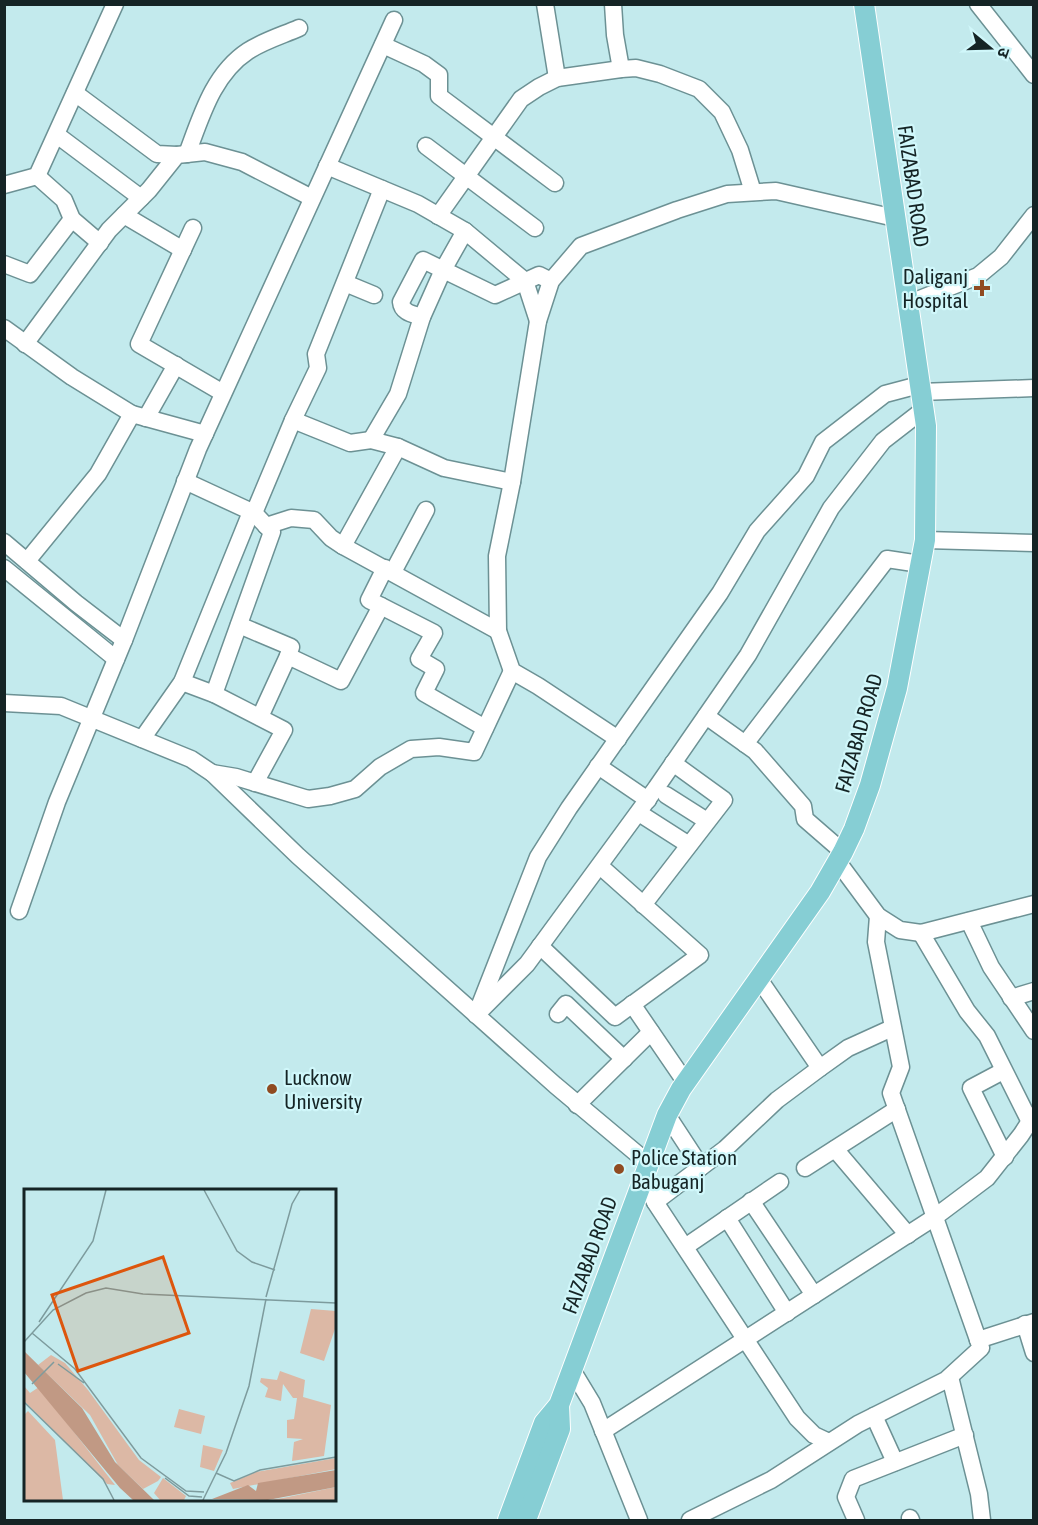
<svg xmlns="http://www.w3.org/2000/svg" width="1038" height="1525" font-family="'Asap Condensed','Noto Sans Devanagari',sans-serif">
<rect width="100%" height="100%" fill="#c3eaed"/>
<g fill="none" stroke-linecap="round" stroke-linejoin="round">
<defs>
<g id="minor">
<path d="M 545,4 L 557,78"/>
<path d="M 613,4 L 615,35 L 621,69"/>
<path d="M 978,4 L 1034,75"/>
<path d="M 383,45 L 424,64 L 439,75 L 439,96 L 555,183"/>
<path d="M 75,93 L 157,154 L 177,155"/>
<path d="M 57,135 L 141,198"/>
<path d="M 426,146 L 535,228"/>
<path d="M 187,154 C 201,117 213,74 248,51 C 263,41 283,35 299,28"/>
<path d="M 327,166 L 418,204 L 465,231 L 525,281 L 538,321"/>
<path d="M 37,176 L 64,200 L 72,219 L 100,243"/>
<path d="M 4,185 L 37,176 L 115,4"/>
<path d="M 124,215 L 183,250"/>
<path d="M 438,216 L 521,99 L 539,87 L 557,78 L 621,69 L 636,68 L 660,74 L 699,89 L 722,112 L 740,150 L 753,192"/>
<path d="M 193,228 L 139,344 L 223,393"/>
<path d="M 4,264 L 30,274 L 72,219"/>
<path d="M 345,283 L 374,295"/>
<path d="M 907,304 L 978,276 L 1001,257 L 1034,215"/>
<path d="M 422,317 C 413,314 402,313 401,302 L 423,260 L 495,295 L 539,275 L 551,281"/>
<path d="M 4,328 L 72,377 L 132,414 L 205,434"/>
<path d="M 25,344 L 109,230 L 149,190 L 177,155 L 205,152 L 242,162 L 312,198"/>
<path d="M 920,392 L 1034,388"/>
<path d="M 146,418 L 176,365"/>
<path d="M 293,420 L 350,443 L 371,440 L 398,447 L 444,468 L 512,482"/>
<path d="M 371,440 L 398,394 L 422,317 L 443,270 L 465,231"/>
<path d="M 185,481 L 254,513 L 272,532 L 214,694"/>
<path d="M 254,513 L 293,420 L 318,368 L 316,354 L 382,189"/>
<path d="M 266,526 L 291,518 L 314,520 L 331,538 L 343,546 L 498,631"/>
<path d="M 925,540 L 1034,543"/>
<path d="M 4,542 L 76,603 L 124,640"/>
<path d="M 343,546 L 398,447"/>
<path d="M 27,561 L 98,474 L 132,414"/>
<path d="M 4,568 L 116,659"/>
<path d="M 393,572 L 426,510"/>
<path d="M 381,606 L 434,633 L 419,659 L 436,669 L 424,693 L 485,728"/>
<path d="M 239,625 L 291,647 L 288,656"/>
<path d="M 182,682 L 214,694 L 284,730 L 255,783"/>
<path d="M 4,703 L 61,706 L 191,759 L 212,773 L 298,856 L 555,1085 L 648,1163"/>
<path d="M 706,716 L 755,751 L 803,806 L 805,819 L 843,852"/>
<path d="M 260,717 L 288,656 L 341,681 L 381,606 L 369,600 L 385,568"/>
<path d="M 142,739 L 182,682 L 251,512"/>
<path d="M 618,739 L 538,686 L 512,671 L 498,631 L 497,556 L 512,482 L 538,321 L 551,281 L 581,246 L 677,210 L 727,194 L 776,191 L 895,218"/>
<path d="M 745,744 L 887,559 L 920,564"/>
<path d="M 598,766 L 648,800"/>
<path d="M 212,773 L 236,777 L 308,799 L 330,796 L 355,789 L 380,767 L 411,749 L 439,747 L 474,752 L 512,671"/>
<path d="M 666,795 L 707,821"/>
<path d="M 639,813 L 689,845"/>
<path d="M 838,862 L 878,916 L 900,930 L 921,933 L 1034,904"/>
<path d="M 643,905 L 724,800 L 673,763"/>
<path d="M 19,911 L 57,802 L 124,640 L 198,449 L 394,20"/>
<path d="M 969,921 L 991,967 L 1034,1031"/>
<path d="M 921,933 L 967,1011 L 987,1036 L 1030,1122 L 1034,1123"/>
<path d="M 540,946 L 615,1017 L 700,955 L 600,866"/>
<path d="M 759,979 L 820,1068"/>
<path d="M 1011,998 L 1034,991"/>
<path d="M 632,1004 L 686,1083"/>
<path d="M 481,1010 L 527,964 L 656,788 L 748,655 L 831,508 L 883,441 L 923,410"/>
<path d="M 558,1014 L 566,1004 L 624,1059"/>
<path d="M 476,1015 L 538,857 L 569,808 L 720,593 L 757,531 L 806,476 L 823,442 L 885,394 L 919,385"/>
<path d="M 1003,1071 L 971,1088 L 1005,1157"/>
<path d="M 577,1105 L 651,1032"/>
<path d="M 667,1115 L 701,1167"/>
<path d="M 835,1149 L 908,1235"/>
<path d="M 805,1168 L 897,1109"/>
<path d="M 643,1178 L 655,1202 L 797,1418 L 814,1435 L 829,1442"/>
<path d="M 751,1201 L 814,1295"/>
<path d="M 655,1202 L 725,1149 L 777,1100 L 820,1068 L 848,1048 L 892,1028"/>
<path d="M 727,1218 L 787,1313"/>
<path d="M 685,1247 L 780,1182"/>
<path d="M 1025,1324 L 1034,1353"/>
<path d="M 978,1340 L 1034,1322"/>
<path d="M 572,1370 L 592,1403 L 639,1520"/>
<path d="M 950,1377 L 979,1494 L 982,1520"/>
<path d="M 874,1416 L 895,1462"/>
<path d="M 603,1431 L 935,1217 L 987,1178 L 1021,1135 L 1034,1115"/>
<path d="M 910,1518 L 911,1520"/>
<path d="M 690,1520 L 771,1480 L 858,1424 L 946,1380 L 981,1348 L 891,1093 L 901,1067 L 876,942 L 878,916"/>
<path d="M 856,1520 L 846,1497 L 853,1479 L 965,1435"/>
</g>
<g id="major">
<path d="M 508,1520 L 544,1423 L 559,1405 L 667,1115 L 681,1089 L 820,892 L 843,852 L 854,829 L 870,785 L 897,688 L 925,540 L 926,426 L 864,4"/>
<path d="M 526,1520 L 560,1429 L 559,1405"/>
</g>
</defs>
<!-- minor casing -->
<use href="#minor" stroke="#6c9194" stroke-width="19"/>
<!-- major casing -->
<use href="#major" stroke="#fff" stroke-width="22"/>
<!-- minor -->
<use href="#minor" stroke="#fff" stroke-width="16"/>
<!-- major -->
<use href="#major" stroke="#86ced4" stroke-width="20"/>
</g>
<!-- markers -->
<g fill="#904b21" stroke="#d0f7fa" stroke-width="2">
<path d="M979 279h6v6h6v6h-6v6h-6v-6h-6v-6h6z"/>
<circle cx="272" cy="1089" r="6"/>
<circle cx="619" cy="1169" r="6"/>
</g>
<g text-anchor="middle" dominant-baseline="central" stroke-width="4.5" stroke-linejoin="round" paint-order="stroke">
<!-- street labels -->
<g font-size="21" fill="#152425" stroke="#d0f7fa">
<text transform="translate(914 186) rotate(82)">FAIZABAD ROAD</text>
<text transform="translate(858 733) rotate(-74)">FAIZABAD ROAD</text>
<text transform="translate(589 1255) rotate(-70)">FAIZABAD ROAD</text>
</g>
<!-- poi labels -->
<g font-size="21" fill="#152425" stroke="#d0f7fa" text-anchor="start">
<text x="968" y="276" text-anchor="end">Daliganj<tspan x="968" dy="24">Hospital</tspan></text>
<text x="284" y="1077">Lucknow<tspan x="284" dy="24">University</tspan></text>
<text x="631" y="1157">Police Station<tspan x="631" dy="24">Babuganj</tspan></text>
</g>
</g>
<!-- overview -->
<g transform="translate(24 1189)">
<rect width="312" height="312" fill="#c3eaed"/>
<path d="M 287,120 L 312,122 L 312,137 L 300,172 L 276,164 ZM 27,166 L 41,174 L 64,201 L 115,271 L 137,288 L 134,292 L 119,300 L 94,276 L 66,226 L 14,176 ZM 256,182 L 281,191 L 279,208 L 307,216 L 300,267 L 268,272 L 270,253 L 279,250 L 263,249 L 263,231 L 270,230 L 273,209 L 269,209 L 259,195 L 257,212 L 241,208 L 244,199 L 236,193 L 237,189 L 253,191 ZM 0,197 L 6,204 L 15,198 L 91,296 L 83,295 L 0,212 ZM 155,220 L 181,227 L 177,245 L 150,238 ZM 4,222 L 31,251 L 39,311 L 0,311 L 0,226 ZM 179,256 L 199,261 L 190,282 L 176,278 ZM 312,269 L 312,280 L 209,300 L 206,294 L 232,283 ZM 139,289 L 162,307 L 160,311 L 136,311 L 130,304 ZM 312,298 L 312,311 L 244,311 L 259,309 Z" fill="#dcb8a5"/>
<path d="M 0,162 L 58,219 L 91,273 L 130,311 L 109,311 L 96,299 L 0,183 ZM 312,281 L 312,298 L 244,311 L 188,310 L 224,296 L 232,302 L 234,294 Z" fill="#c19984"/>
<path fill="none" stroke="#7d9b9d" stroke-width="1.5" d="M 180,1 L 213,62 L 228,73 L 251,81M 242,108 L 268,15 L 276,1M 15,133 L 69,52 L 82,1M 8,144 L 51,180 L 117,269 L 162,302 L 180,303M 0,153 L 29,121 L 62,104 L 82,99 L 119,105 L 312,114M 34,175 L 60,194M 8,195 L 30,173M 0,213 L 79,290 L 90,311M 192,284 L 210,292 L 236,281 L 312,268M 141,289 L 165,307 L 178,308M 179,311 L 202,264 L 225,197 L 242,110"/>
<path fill="#dd560d" fill-opacity="0.15" stroke="#dd560d" stroke-width="3" d="M 139,68 L 165,144 L 54,182 L 28,106 Z"/>
<rect width="312" height="312" fill="none" stroke="#152425" stroke-width="3"/>
</g>
<!-- border -->
<rect width="1038" height="1525" fill="none" stroke="#152425" stroke-width="12"/>
<!-- north arrow -->
<g transform="translate(990 48) rotate(109)" stroke="#d0f7fa" stroke-width="4.5" paint-order="stroke">
<path d="M0-4.5L10 22L0 15L-10 22Z" fill="#152425"/>
<text y="-9" font-size="16" font-weight="bold" text-anchor="middle" fill="#152425">उ</text>
</g>
</svg>
